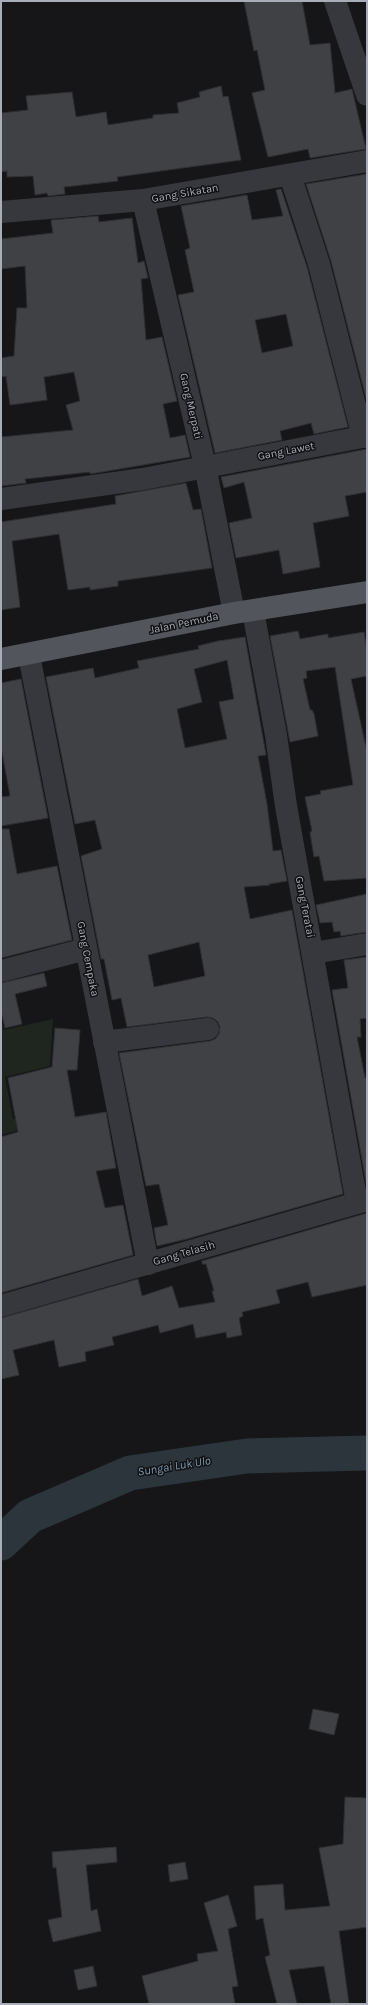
<svg xmlns="http://www.w3.org/2000/svg" width="368" height="2005" font-family="Karla,sans-serif">
<rect width="100%" height="100%" fill="#161618"/>
<!-- green -->
<path fill="#1e261f" d="M 1,1018 L 4,1030 L 53,1019 L 50,1066 L 5,1077 L 13,1119 L 20,1118 L 22,1129 L 1,1135 Z"/>
<g fill="none" stroke-linecap="round" stroke-linejoin="round">
<!-- river -->
<path stroke="#2c353c" stroke-width="35" d="M 1,1543 L 30,1516 L 130,1473 L 247,1456 L 367,1453"/>
</g>
<!-- building -->
<g fill="#404145" stroke="#303034" fill-rule="evenodd">
<path d="M 244,1 L 302,1 L 310,45 L 330,43 L 335,93 L 352,89 L 366,149 L 310,158 L 308,149 L 268,157 L 252,93 L 265,90 L 257,50 L 254,51 Z"/>
<path d="M 221,86 L 223,97 L 228,96 L 241,160 L 117,177 L 118,181 L 64,187 L 65,194 L 48,196 L 47,193 L 35,195 L 33,176 L 7,177 L 7,171 L 1,172 L 1,113 L 28,110 L 26,96 L 72,92 L 76,117 L 106,112 L 108,125 L 153,118 L 153,115 L 179,113 L 177,103 L 200,97 L 199,92 Z"/>
<path d="M 367,174 L 367,402 L 331,261 L 306,184 Z"/>
<path d="M 281,189 L 307,267 L 348,427 L 314,434 L 311,423 L 280,431 L 282,440 L 215,453 L 178,295 L 194,292 L 185,250 L 190,248 L 181,206 L 247,195 L 252,220 L 283,216 L 276,190 ZM 286,314 L 293,346 L 262,353 L 255,320 Z"/>
<path d="M 98,216 L 99,222 L 132,218 L 138,263 L 144,261 L 148,278 L 141,279 L 146,340 L 162,337 L 177,401 L 163,404 L 170,438 L 185,435 L 190,457 L 90,474 L 90,472 L 25,479 L 26,483 L 1,486 L 1,437 L 73,430 L 66,405 L 80,401 L 74,372 L 44,377 L 47,400 L 10,405 L 6,376 L 1,377 L 1,358 L 14,356 L 17,308 L 27,308 L 25,266 L 1,269 L 1,239 L 53,233 L 51,220 Z"/>
<path d="M 367,449 L 367,492 L 345,496 L 349,516 L 313,523 L 320,567 L 283,574 L 279,550 L 236,558 L 229,523 L 252,518 L 244,482 L 224,488 L 221,477 Z"/>
<path d="M 186,483 L 193,510 L 201,509 L 212,568 L 118,581 L 118,586 L 90,590 L 90,587 L 68,590 L 59,534 L 12,541 L 20,607 L 1,610 L 1,522 L 116,504 L 115,496 Z"/>
<path d="M 298,631 L 300,639 L 328,634 L 328,638 L 364,632 L 367,652 L 367,676 L 351,679 L 367,752 L 367,878 L 324,881 L 319,856 L 314,857 L 310,832 L 312,831 L 305,797 L 321,794 L 320,791 L 353,785 L 335,667 L 306,671 L 307,678 L 303,679 L 310,710 L 312,710 L 314,714 L 318,736 L 290,742 L 270,636 Z"/>
<path d="M 245,637 L 266,755 L 258,756 L 267,804 L 273,851 L 281,850 L 287,881 L 269,884 L 270,885 L 244,887 L 250,919 L 292,910 L 343,1194 L 187,1239 L 157,1246 L 154,1228 L 168,1225 L 159,1184 L 146,1186 L 119,1053 L 210,1041 L 215,1039 L 219,1034 L 220,1027 L 218,1022 L 213,1018 L 207,1017 L 127,1027 L 121,998 L 112,1000 L 104,959 L 101,959 L 81,856 L 102,849 L 95,820 L 75,824 L 46,677 L 93,668 L 95,678 L 139,668 L 137,661 L 199,649 L 198,646 L 218,641 ZM 227,660 L 234,699 L 219,702 L 227,739 L 185,748 L 177,709 L 202,702 L 194,669 ZM 199,942 L 205,976 L 154,987 L 148,955 Z"/>
<path d="M 21,679 L 48,818 L 1,826 L 1,797 L 10,796 L 1,746 L 1,683 Z"/>
<path d="M 1,829 L 9,829 L 17,874 L 57,866 L 72,940 L 1,958 Z"/>
<path d="M 367,894 L 367,932 L 341,936 L 340,931 L 334,932 L 332,922 L 320,923 L 316,905 Z"/>
<path d="M 367,957 L 367,1018 L 360,1019 L 361,1037 L 357,1037 L 365,1078 L 367,1078 L 367,1188 L 332,990 L 348,988 L 344,960 Z"/>
<path d="M 44,973 L 47,986 L 15,994 L 22,1024 L 5,1028 L 1,1011 L 1,983 Z"/>
<path d="M 55,1028 L 80,1030 L 77,1070 L 67,1070 L 75,1117 L 106,1112 L 116,1168 L 96,1171 L 105,1208 L 123,1205 L 133,1255 L 1,1293 L 1,1137 L 18,1132 L 8,1078 L 52,1067 Z"/>
<path d="M 367,1213 L 367,1285 L 312,1297 L 308,1282 L 276,1290 L 280,1303 L 242,1312 L 243,1316 L 239,1318 L 242,1335 L 227,1338 L 226,1332 L 196,1338 L 193,1324 L 160,1333 L 158,1325 L 112,1337 L 114,1345 L 85,1352 L 86,1361 L 59,1367 L 54,1340 L 13,1350 L 19,1375 L 1,1379 L 1,1318 L 138,1279 L 142,1296 L 172,1286 L 179,1308 L 215,1302 L 212,1291 L 214,1291 L 206,1264 L 202,1264 L 202,1261 Z"/>
<path d="M 313,1709 L 339,1714 L 334,1735 L 309,1729 Z"/>
<path d="M 345,1797 L 367,1798 L 367,1927 L 339,1931 L 349,2004 L 331,2004 L 324,1966 L 289,1970 L 297,2004 L 277,2004 L 265,1957 L 270,1955 L 263,1918 L 256,1920 L 254,1886 L 283,1884 L 285,1910 L 330,1906 L 319,1848 L 343,1844 Z"/>
<path d="M 116,1847 L 117,1862 L 86,1865 L 91,1911 L 97,1909 L 101,1931 L 53,1942 L 48,1920 L 62,1917 L 56,1867 L 53,1868 L 52,1852 Z"/>
<path d="M 185,1862 L 188,1879 L 170,1882 L 168,1865 Z"/>
<path d="M 228,1895 L 237,1926 L 228,1929 L 238,1986 L 232,1987 L 235,2004 L 149,2004 L 142,1976 L 198,1961 L 197,1954 L 218,1951 L 204,1903 Z"/>
<path d="M 93,1966 L 97,1986 L 78,1990 L 74,1970 Z"/>
</g>
<g fill="none" stroke-linecap="round" stroke-linejoin="round">
<!-- minor -->
<g stroke="#37383d" stroke-width="22">
<path d="M 335,1 L 367,95"/>
<path d="M 290,175 L 319,264 L 363,437"/>
<path d="M 143,200 L 205,466 L 234,613"/>
<path d="M 1,212 L 143,200 L 367,161"/>
<path d="M 1,499 L 143,479 L 367,436"/>
<path d="M 253,611 L 276,735 L 286,806 L 357,1203"/>
<path d="M 29,655 L 148,1264"/>
<path d="M 313,953 L 367,944"/>
<path d="M 1,971 L 86,949"/>
<path d="M 104,1042 L 208,1029"/>
<path d="M 1,1306 L 367,1200"/>
</g>
<!-- major -->
<path stroke="#53555c" stroke-width="22" d="M 1,659 L 234,613 L 367,592"/>
</g>
<g text-anchor="middle" dominant-baseline="central" stroke-width="3" stroke-linejoin="round" paint-order="stroke">
<!-- street labels -->
<g font-size="11" fill="#a8adb8" stroke="#111113">
<text transform="translate(185 193) rotate(-10)">Gang Sikatan</text>
<text transform="translate(191 406) rotate(77)">Gang Merpati</text>
<text transform="translate(286 451) rotate(-11)">Gang Lawet</text>
<text transform="translate(184 623) rotate(-12)">Jalan Pemuda</text>
<text transform="translate(305 907) rotate(79)">Gang Teratai</text>
<text transform="translate(88 959) rotate(79)">Gang Cempaka</text>
<text transform="translate(184 1253) rotate(-16)">Gang Telasih</text>
</g>
<!-- water labels -->
<g font-size="12" font-style="italic" fill="#7f9bb3" stroke="#111113">
<text transform="translate(174 1466) rotate(-9)">Sungai Luk Ulo</text>
</g>
</g>
<!-- border -->
<rect width="368" height="2005" fill="none" stroke="#a8adb8" stroke-width="4"/>
</svg>
